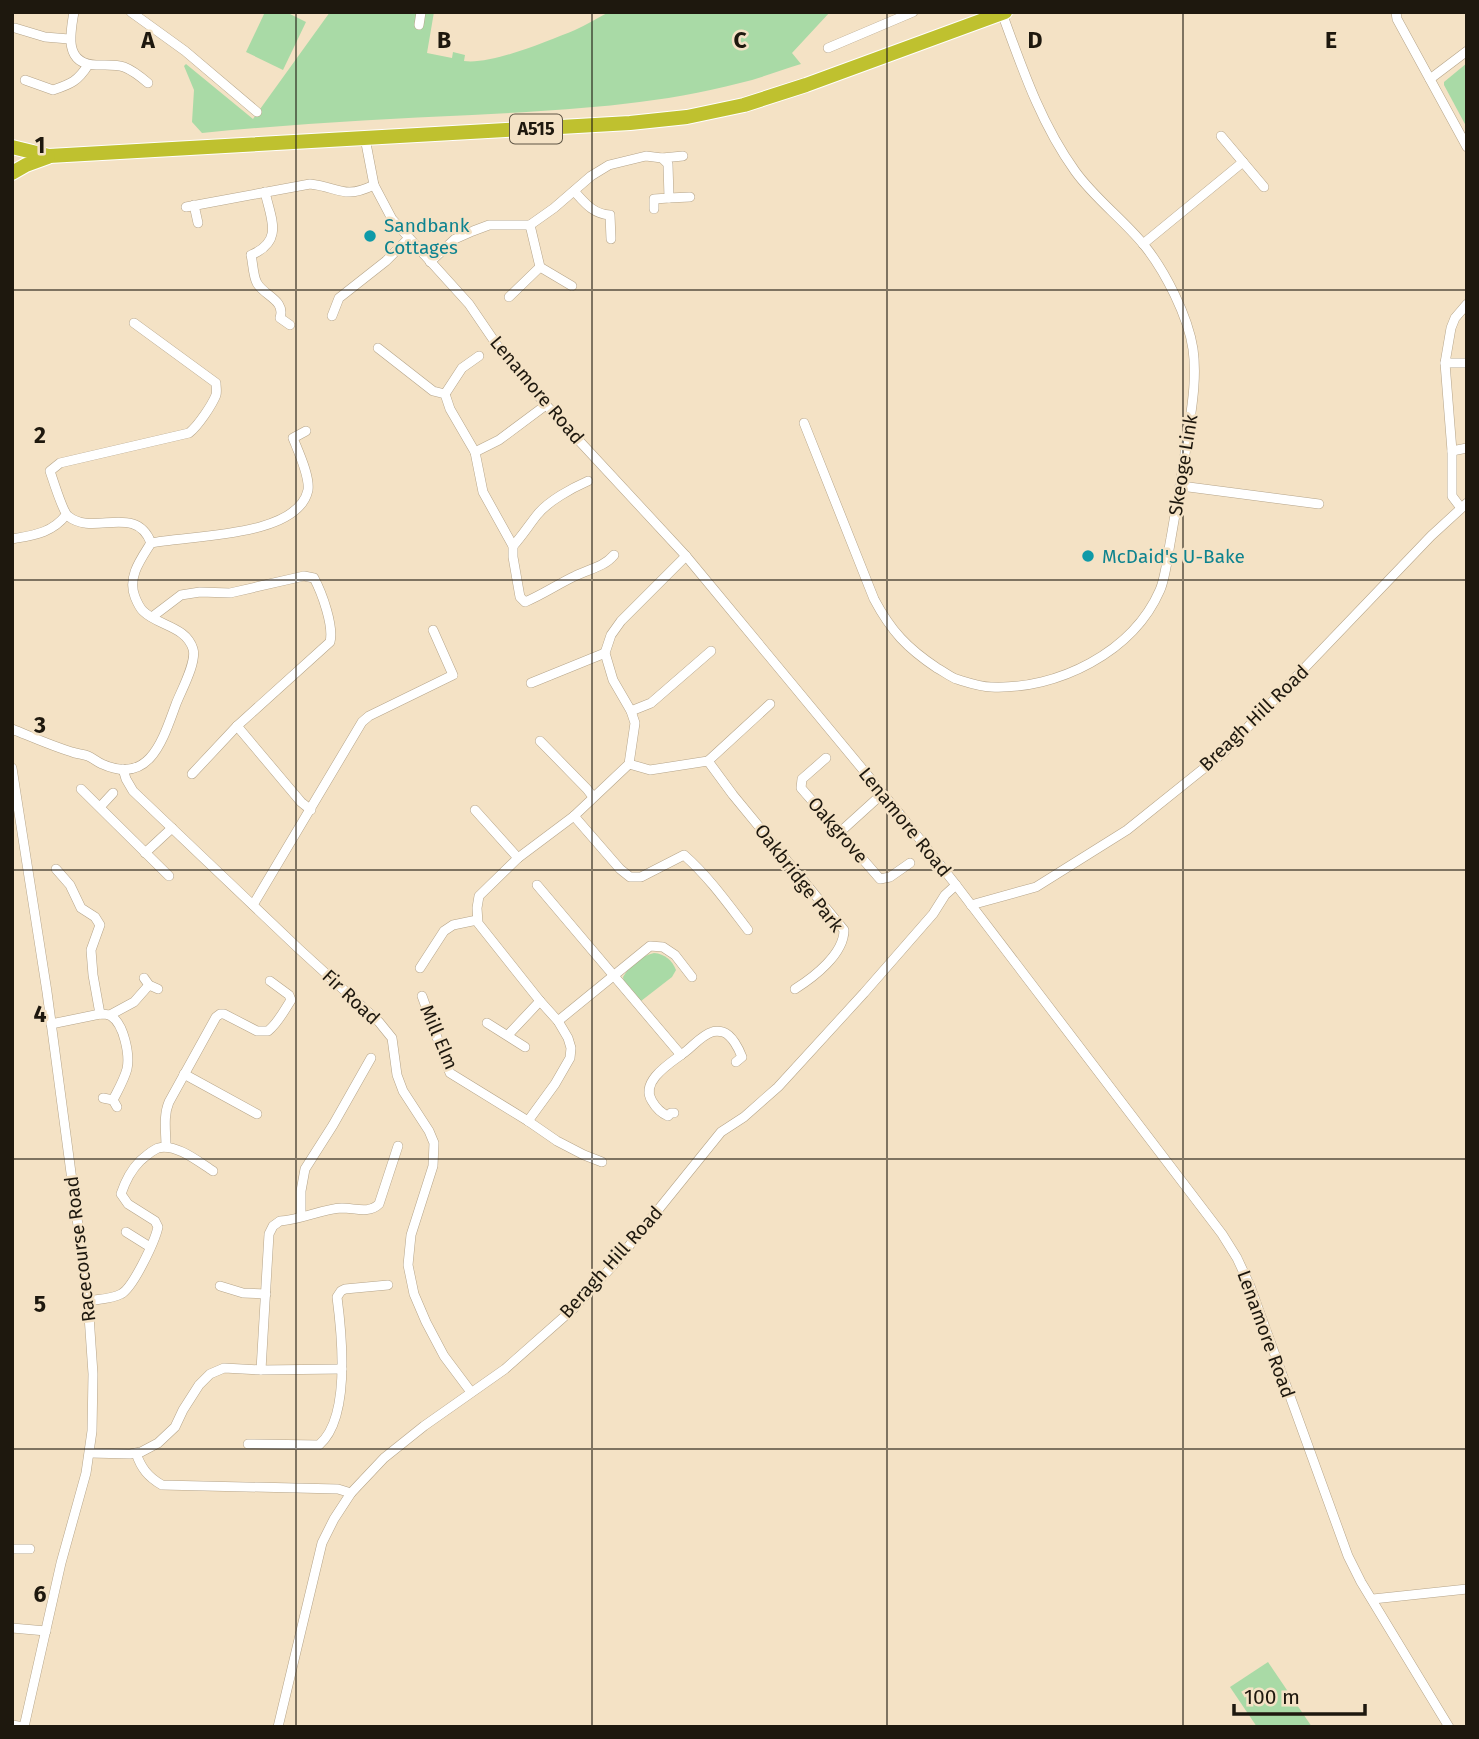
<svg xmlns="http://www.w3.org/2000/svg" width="1479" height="1739" font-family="'Fira Sans',sans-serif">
<rect width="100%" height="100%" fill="#f4e2c5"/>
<!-- green -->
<g fill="#a9daa6">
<path d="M 265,12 L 286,12 L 306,22 L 283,70 L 246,52 Z"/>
<path d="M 330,12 L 434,12 L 427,53 L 452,58 L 453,52 L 465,55 L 464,61 C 491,65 548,41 575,30 C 586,25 597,18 609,12 L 830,12 L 792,53 L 801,64 C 781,70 761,78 740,83 C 653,106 562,110 472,115 C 382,119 292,124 202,133 L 192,122 L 194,90 L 184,66 L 186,64 L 253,119 Z"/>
<path d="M 1467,63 L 1467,125 L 1466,126 L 1444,85 L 1444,82 Z"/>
<path d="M 654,953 C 665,954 672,960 676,970 L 672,977 L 641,1001 L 624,982 L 623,977 C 629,966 643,955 654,953 Z"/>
<path d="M 1268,1662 L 1312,1727 L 1257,1727 L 1230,1687 Z"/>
</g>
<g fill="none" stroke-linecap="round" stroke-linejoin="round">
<defs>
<g id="minor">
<path d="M 74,12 C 70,34 64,64 96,65 C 104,65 116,64 124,67 C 132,70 141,77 148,83"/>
<path d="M 131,12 L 185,51 L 257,112"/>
<path d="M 1396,12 L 1397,19 L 1467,147"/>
<path d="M 419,25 L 421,12"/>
<path d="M 15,28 L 45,37 L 69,39"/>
<path d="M 828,48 L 913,12"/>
<path d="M 1430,79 L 1467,51"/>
<path d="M 25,80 L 53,90 C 71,84 78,81 88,65"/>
<path d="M 1221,136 L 1264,187"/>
<path d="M 365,138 L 374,185 L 392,219 L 469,304 L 499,348 L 546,405 L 686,556 L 903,818 L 956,885 L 1222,1234 L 1237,1258 L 1250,1286 L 1348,1556 L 1361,1582 L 1449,1727"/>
<path d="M 574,191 C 585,203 593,214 610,215 L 611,239"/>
<path d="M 265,192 C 271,219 284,241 251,255 C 253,263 253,276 257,283 C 264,296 286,300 280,318 L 290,325"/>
<path d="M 669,198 L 690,197"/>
<path d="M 194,205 L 198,223"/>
<path d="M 186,207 L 310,184 C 339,187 343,200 374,185"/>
<path d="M 654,209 L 654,199 L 669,198 L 668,164 L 662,158"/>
<path d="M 1143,244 L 1243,162"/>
<path d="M 430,262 L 455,239 L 473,231 L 489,225 L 530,225 L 554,208 L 591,176 L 609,165 L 646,156 L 662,158 L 683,156"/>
<path d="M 540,267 L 572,286"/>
<path d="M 509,297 L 540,267 L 530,225"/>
<path d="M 332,316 L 339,298 L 386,261 L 408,239"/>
<path d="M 134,323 L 216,383 C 216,387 217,391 216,395 C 212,405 198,426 189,433 L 60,463 L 50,471 C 53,480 63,512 68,516 C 93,537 136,503 151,543"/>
<path d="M 378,348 L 433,391 L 445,394 L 450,409 L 475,452"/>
<path d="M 1445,363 L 1467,363"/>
<path d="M 445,394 L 462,368 L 479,356"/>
<path d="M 546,405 L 499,440 L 475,452 L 483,492 L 513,546 L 513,557 L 520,597 L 525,602 C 542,595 558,584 575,576 C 589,569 604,567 614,555"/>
<path d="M 804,423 L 874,599 C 891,631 907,648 937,668 C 943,671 949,676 956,679 C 966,682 980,687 991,687 C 1058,690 1133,652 1160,590 C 1166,576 1168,553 1171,538 C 1177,503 1183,469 1188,434 C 1192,406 1197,377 1193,349 C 1188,316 1165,271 1144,245 C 1123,219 1095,199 1075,171 C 1041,124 1022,68 1002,13"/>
<path d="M 1452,451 L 1467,448"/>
<path d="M 1181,486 L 1319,504"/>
<path d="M 1461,508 L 1452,496 L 1452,451 L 1445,363 L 1451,328 L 1455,318 L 1467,304"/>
<path d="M 12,539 C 34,535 52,533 66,515"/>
<path d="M 513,546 C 522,536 529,525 537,515 C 548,501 572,488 588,481"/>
<path d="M 152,617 L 181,595 L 200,592 L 230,593 L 304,576 L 314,578 C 322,593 334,626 330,642 L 237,726 L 192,774"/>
<path d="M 531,683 L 605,653"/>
<path d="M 631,711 L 651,703 L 711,651"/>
<path d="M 237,726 L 301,802 L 311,810"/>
<path d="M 12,729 C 32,737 52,746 72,752 C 77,754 83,754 88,756 C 93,758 97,762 102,764 C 150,786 163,739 176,704 C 181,691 197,662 193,649 C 186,626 158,626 143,611 C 139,607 137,602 135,597 C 127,577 141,559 151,543 C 188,535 298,538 308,490 C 310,476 298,451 293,438 L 306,431"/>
<path d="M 540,741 L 587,789 L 593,797"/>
<path d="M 826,758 L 802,779 L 801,788 L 880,879 L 890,877 L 910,863"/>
<path d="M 708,761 L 770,704"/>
<path d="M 629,764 L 650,770 L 708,761 L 733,795 L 844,930 C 844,954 814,977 795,989"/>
<path d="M 12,768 L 47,992 L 88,1301 L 93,1374 L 92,1431 L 86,1473 L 61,1563 L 24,1727"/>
<path d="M 123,769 L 126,779 L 133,791 L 299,949 L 379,1022 L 392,1038 L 397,1075 L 403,1091 L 429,1131 L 434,1143 L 433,1166 L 411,1235 L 408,1265 L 414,1294 L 426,1322 L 444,1356 L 471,1392"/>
<path d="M 81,789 L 169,876"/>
<path d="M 100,807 L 113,793"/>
<path d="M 475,810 L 518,858"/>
<path d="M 574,816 L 620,869 L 630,877 L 641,877 L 684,855 C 709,877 728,904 748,930"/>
<path d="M 839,833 L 882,794"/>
<path d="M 145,853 L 172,828"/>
<path d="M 56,869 L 70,885 L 81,908 L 95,917 L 100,925 L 91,950 L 93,975 L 100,1014"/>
<path d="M 537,885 L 681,1055"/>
<path d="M 253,905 L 362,722 L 369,716 L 453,675 L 433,630"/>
<path d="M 971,905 L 1036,887 L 1127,830 L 1223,753 L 1431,536 L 1467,503"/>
<path d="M 420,968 L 444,931 L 453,925 L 477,920"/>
<path d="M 144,978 L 149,985 L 158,989"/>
<path d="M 422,996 L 450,1073 L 528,1121 L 557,1141 L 584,1155 L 602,1162"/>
<path d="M 110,1015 L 134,1002 L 149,985"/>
<path d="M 558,1021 L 650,946 L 663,947 L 675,955 L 692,977"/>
<path d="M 487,1023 L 525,1047"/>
<path d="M 51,1024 L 100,1014 C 103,1014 108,1014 111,1016 C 124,1024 130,1055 127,1069 C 124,1080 118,1090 113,1100"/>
<path d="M 508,1035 L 540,1001"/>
<path d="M 184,1074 L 257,1114"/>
<path d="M 103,1098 L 113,1100 L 117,1107"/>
<path d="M 674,1113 L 671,1113 L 668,1116 C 661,1113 656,1108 652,1101 C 639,1081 672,1062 685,1052 C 693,1046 702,1035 712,1032 C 714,1031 720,1031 723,1032 C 732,1035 739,1049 742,1057 L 736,1062"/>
<path d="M 528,1121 L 555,1084 L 570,1058 L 571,1048 L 568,1038 L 558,1021 L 540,1001 L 478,923 L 477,908 L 479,896 L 518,858 L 574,816 L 629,764 L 635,723 L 631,711 L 613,680 L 605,653 L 611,635 L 621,621 L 686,556"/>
<path d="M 166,1147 C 166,1132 163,1116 169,1102 L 216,1017 L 220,1014 L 224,1014 L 257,1031 L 268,1031 C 278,1023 284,1011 291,1000 L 289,995 L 270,981"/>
<path d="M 301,1216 L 301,1191 L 305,1169 L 333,1125 L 371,1058"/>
<path d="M 126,1232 L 150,1247"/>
<path d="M 220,1286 L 243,1293 L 266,1294"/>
<path d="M 88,1301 C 98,1299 112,1299 121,1294 C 133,1288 155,1241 158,1227 L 155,1221 L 128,1204 L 121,1194 C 125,1182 131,1170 140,1161 C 146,1156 151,1151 158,1148 C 176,1143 199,1162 213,1171"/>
<path d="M 261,1370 L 269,1234 L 273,1226 L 280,1221 C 301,1220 321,1209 342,1208 C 355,1208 369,1214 379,1204 L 398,1146"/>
<path d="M 248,1444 L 319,1445 C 351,1418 342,1335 337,1297 L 341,1291 L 345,1289 L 388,1285"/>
<path d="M 90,1453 L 130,1454 L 141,1452 L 158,1443 L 175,1427 L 183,1410 L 199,1385 L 210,1374 L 224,1368 L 261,1370 L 342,1369"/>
<path d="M 136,1453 C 141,1468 148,1477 162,1485 L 338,1489 L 351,1493"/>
<path d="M 12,1549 L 30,1549"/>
<path d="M 1373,1599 L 1467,1589"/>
<path d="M 12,1628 L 46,1631"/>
<path d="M 12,1725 L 24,1727"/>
<path d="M 278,1727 L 322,1543 L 334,1519 L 351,1493 L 384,1458 L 424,1426 L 505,1369 L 574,1308 L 616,1262 L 721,1132 L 744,1117 L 778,1087 L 864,993 L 933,914 L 945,895 L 956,885"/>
</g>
<g id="highway">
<path d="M 12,147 L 49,156 L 630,123 L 687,117 L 744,105 L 806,85 L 1005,12"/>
<path d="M 12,173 L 26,165 L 48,157"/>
</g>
</defs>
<!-- minor casing -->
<use href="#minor" stroke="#b5a489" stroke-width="10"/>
<!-- highway casing -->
<use href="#highway" stroke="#fff" stroke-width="16"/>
<!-- minor -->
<use href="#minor" stroke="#fff" stroke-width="9"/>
<!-- highway -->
<use href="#highway" stroke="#bfc12f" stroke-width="14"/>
</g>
<!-- grid -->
<path fill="none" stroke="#1e180e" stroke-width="2" stroke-opacity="0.55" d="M 296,12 L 296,1727M 592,12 L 592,1727M 887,12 L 887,1727M 1183,12 L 1183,1727M 12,290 L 1467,290M 12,580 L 1467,580M 12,870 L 1467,870M 12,1159 L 1467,1159M 12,1449 L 1467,1449"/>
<!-- markers -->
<g fill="#0f9aa8" stroke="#f4e2c5" stroke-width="2.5">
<circle cx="370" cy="236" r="7"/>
<circle cx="1088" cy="556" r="7"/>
</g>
<g text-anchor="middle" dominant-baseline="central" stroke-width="5" stroke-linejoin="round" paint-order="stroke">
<!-- shield labels -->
<rect fill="#f4e2c5" stroke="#5e5545" stroke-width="2" x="510" y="114.5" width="52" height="29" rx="5"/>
<g font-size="18" font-weight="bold" fill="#1e180e">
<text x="536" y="129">A515</text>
</g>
<!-- culture labels -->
<g font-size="19" fill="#0d838f" stroke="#f4e2c5" text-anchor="start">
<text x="384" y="225">Sandbank<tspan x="384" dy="22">Cottages</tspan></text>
<text x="1102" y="556">McDaid's U-Bake</text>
</g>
<!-- street labels -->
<g font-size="19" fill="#1e180e" stroke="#f4e2c5">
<text transform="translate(537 390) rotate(50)">Lenamore Road</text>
<text transform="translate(1183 465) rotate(-81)">Skeoge Link</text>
<text transform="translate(1254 718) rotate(-44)">Breagh Hill Road</text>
<text transform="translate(905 822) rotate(51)">Lenamore Road</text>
<text transform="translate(838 830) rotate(49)">Oakgrove</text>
<text transform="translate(799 878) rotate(52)">Oakbridge Park</text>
<text transform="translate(351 997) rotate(43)">Fir Road</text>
<text transform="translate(439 1037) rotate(67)">Mill Elm</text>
<text transform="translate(80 1249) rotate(-97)">Racecourse Road</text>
<text transform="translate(611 1262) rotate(-48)">Beragh Hill Road</text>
<text transform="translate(1266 1334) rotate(70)">Lenamore Road</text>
</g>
</g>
<g font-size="23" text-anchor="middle" font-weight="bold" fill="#1e180e" stroke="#f4e2c5" stroke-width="5" stroke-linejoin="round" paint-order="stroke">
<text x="148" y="48">A</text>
<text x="444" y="48">B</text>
<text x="740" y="48">C</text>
<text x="1035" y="48">D</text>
<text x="1331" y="48">E</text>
<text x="40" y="153">1</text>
<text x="40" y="443">2</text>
<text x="40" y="733">3</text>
<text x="40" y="1022">4</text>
<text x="40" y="1312">5</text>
<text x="40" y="1602">6</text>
</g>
<!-- border -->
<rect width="1479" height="1739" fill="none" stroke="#1e180e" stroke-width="28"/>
<!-- scale -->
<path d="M1234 1704v10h131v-10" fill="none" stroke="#1e180e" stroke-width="3.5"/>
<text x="1244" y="1704" font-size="21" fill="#1e180e" stroke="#f4e2c5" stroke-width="5" paint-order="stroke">100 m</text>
</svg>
